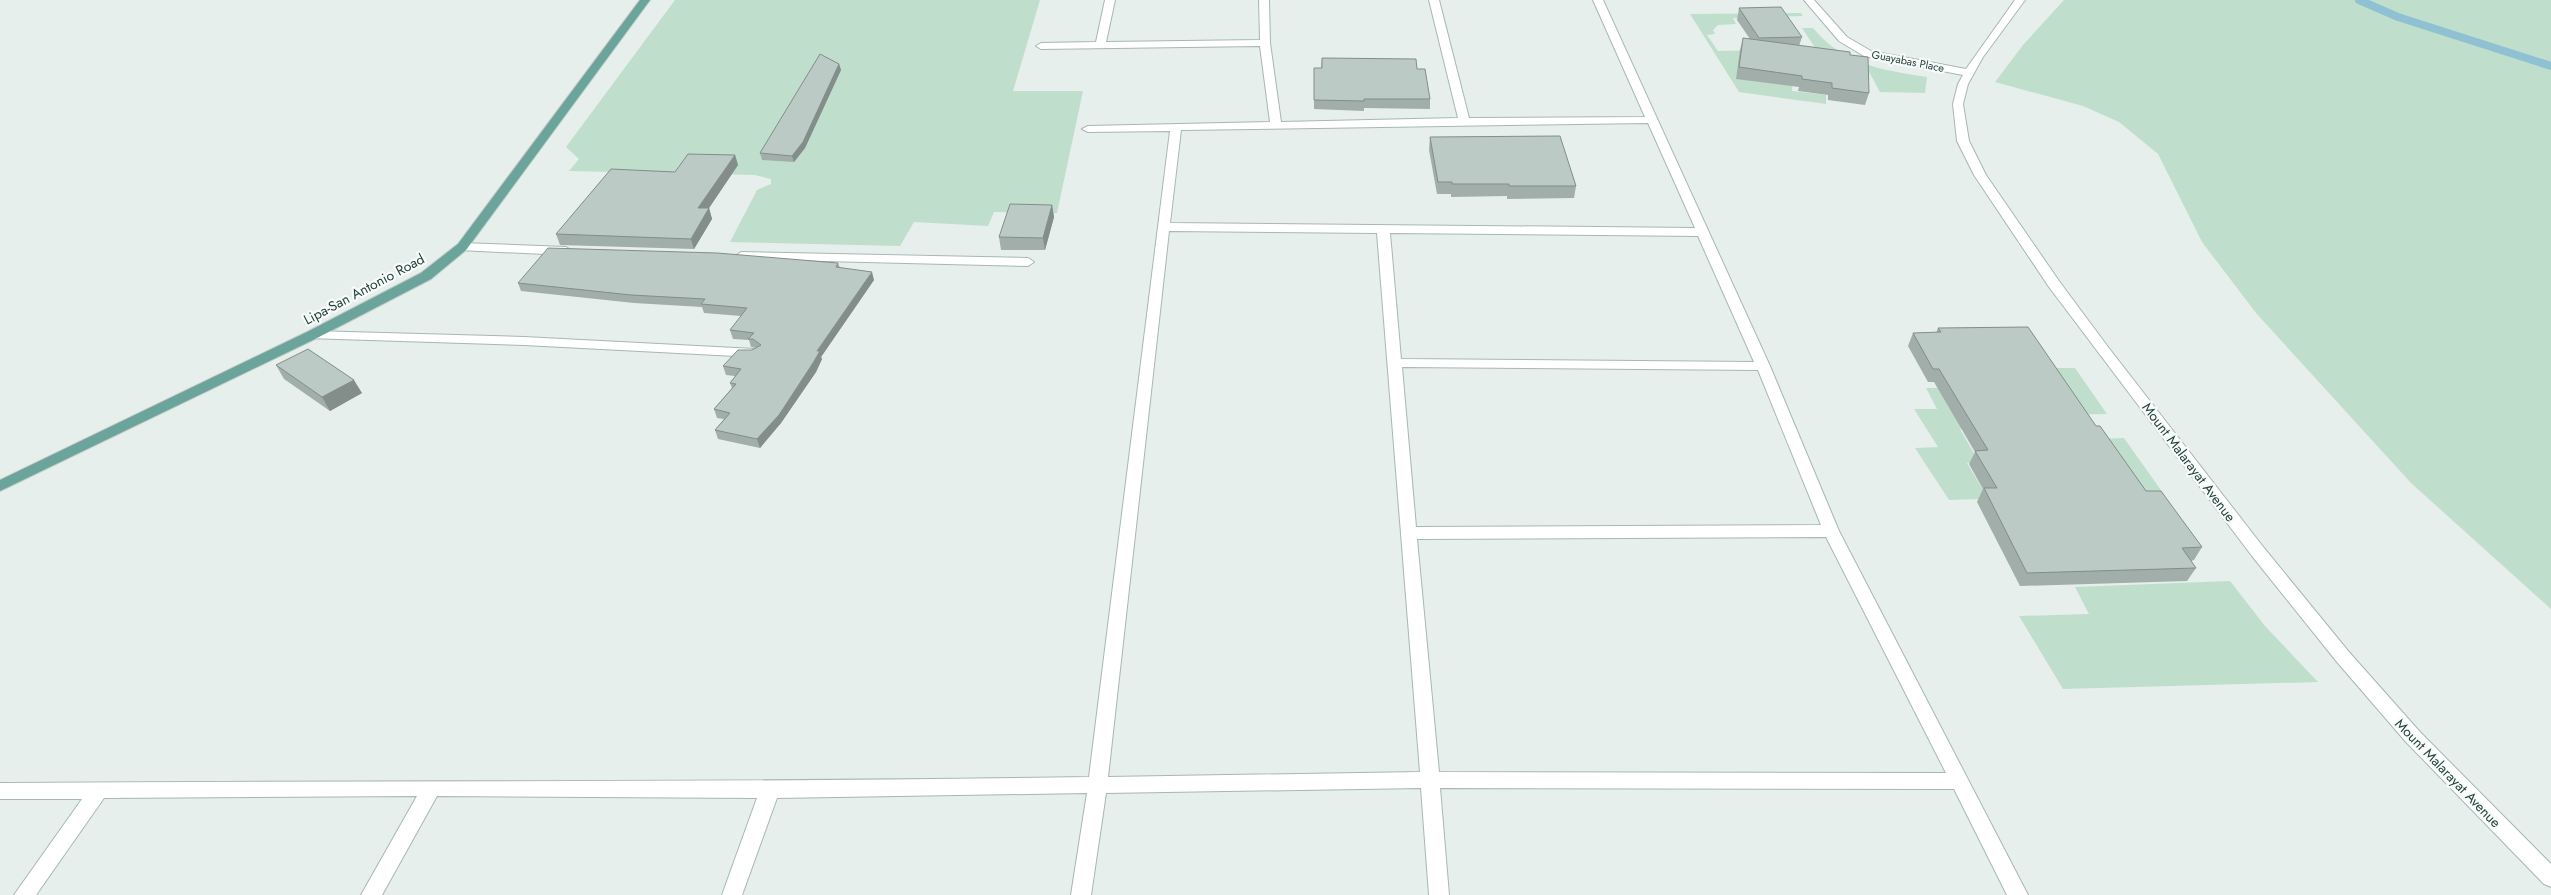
<svg xmlns="http://www.w3.org/2000/svg" width="2551" height="895" font-family="Jost,sans-serif">
<rect width="100%" height="100%" fill="#e6efec"/>
<!-- green -->
<g fill="#bfdfcc">
<path d="M 675,0 L 1040,0 L 1013,91 L 1083,91 L 1057,213 L 994,212 L 988,226 L 914,222 L 900,246 L 730,242 L 757,190 L 771,184 L 771,179 L 755,175 L 569,171 L 579,159 L 566,147 Z"/>
<path d="M 2064,0 L 2551,0 L 2551,609 L 2411,483 L 2256,313 L 2202,242 L 2158,154 L 2119,122 L 2083,106 L 1995,82 L 2023,45 Z"/>
<path d="M 1801,13 L 1803,16 L 1733,18 L 1736,24 L 1718,25 L 1713,30 L 1715,34 L 1707,35 L 1718,51 L 1816,49 L 1802,28 L 1813,28 C 1844,65 1882,70 1927,77 L 1925,93 L 1880,92 L 1868,70 L 1793,76 L 1792,91 L 1826,95 L 1826,104 L 1739,92 L 1690,14 Z"/>
<path d="M 2046,368 L 2075,368 L 2107,414 L 1963,416 L 1969,428 L 1960,429 L 1979,462 L 1967,463 L 1982,488 L 2066,487 L 2097,439 L 2124,438 L 2163,493 L 1949,500 L 1915,448 L 1938,447 L 1914,409 L 1937,409 L 1926,388 L 1966,388 Z"/>
<path d="M 2230,581 L 2265,626 L 2318,682 L 2063,689 L 2019,616 L 2089,614 L 2075,587 Z"/>
</g>
<g fill="none" stroke-linecap="round" stroke-linejoin="round">
<!-- stream -->
<path stroke="#8fc1d3" stroke-width="8" d="M 2359,0 L 2398,17 L 2551,66"/>
<defs>
<g id="minor">
<path d="M 1105,0 L 1115,0 L 1106,42 L 1260,40 L 1259,0 L 1269,0 L 1270,43 L 1281,122 L 1458,118 L 1429,0 L 1439,0 L 1469,118 L 1645,117 L 1593,0 L 1603,0 L 1770,366 L 1839,531 L 2028,895 L 2007,895 L 1954,789 L 1440,788 L 1449,895 L 1429,895 L 1421,788 L 1106,793 L 1091,895 L 1071,895 L 1087,793 L 777,798 L 742,895 L 722,895 L 757,798 L 437,796 L 382,895 L 361,895 L 417,796 L 104,798 L 36,895 L 14,895 L 82,799 L 0,799 L 0,783 C 363,780 726,783 1089,777 L 1170,131 L 1088,132 L 1082,129 L 1088,126 L 1270,122 L 1260,46 L 1041,49 L 1036,46 L 1041,43 L 1096,42 ZM 1648,123 L 1695,228 L 1170,223 L 1181,130 ZM 1169,231 L 1377,233 L 1420,772 L 1108,777 ZM 1390,233 L 1698,236 L 1754,362 L 1401,359 ZM 1402,367 L 1758,370 L 1821,525 L 1416,527 ZM 1826,537 L 1946,773 L 1439,772 L 1417,539 Z"/>
<path d="M 1804,0 L 1814,0 L 1847,37 L 1871,51 L 1966,69 L 2015,0 L 2025,0 L 1983,57 L 1968,84 L 1963,104 L 1969,141 L 1986,175 L 2059,281 L 2108,347 L 2264,548 L 2349,652 L 2420,732 L 2551,864 L 2551,887 L 2544,884 L 2406,742 L 2337,662 L 2252,556 L 2049,287 L 1974,175 L 1957,141 L 1953,104 L 1958,84 L 1963,75 L 1864,56 L 1839,41 Z"/>
<path d="M 462,243 L 566,247 L 572,251 L 566,255 L 458,250 L 456,247 Z"/>
<path d="M 741,252 L 1028,258 L 1034,262 L 1028,266 L 737,259 L 735,256 Z"/>
<path d="M 312,331 L 524,337 L 755,349 L 762,353 L 755,357 L 524,345 L 307,338 L 305,335 Z"/>
</g>
<path id="major" d="M 640,0 L 650,0 L 466,250 L 431,279 L 317,338 L 0,491 L 0,480 L 307,332 L 421,273 L 458,244 Z"/>
</defs>
<!-- minor casing -->
<use href="#minor" stroke="#a8b7b4" stroke-width="2"/>
<!-- major casing -->
<use href="#major" stroke="#c2cac9" stroke-width="2"/>
<!-- minor -->
<use href="#minor" fill="#fff" fill-rule="evenodd"/>
<!-- major -->
<use href="#major" fill="#6ba49b" fill-rule="evenodd"/>
</g>
<!-- wall -->
<g fill="#a1aea9">
<path d="M 1739,8 L 1802,37 L 1799,46 L 1850,55 L 1869,93 L 1865,105 L 1828,100 L 1828,95 L 1798,91 L 1799,87 L 1736,79 L 1740,50 L 1743,38 L 1750,39 L 1737,20 Z"/>
<path d="M 1322,58 L 1417,69 L 1430,99 L 1430,109 L 1364,108 L 1364,111 L 1314,109 L 1314,68 L 1321,68 Z"/>
<path d="M 839,64 L 841,70 L 805,148 L 794,162 L 762,160 L 760,153 Z"/>
<path d="M 1430,137 L 1576,186 L 1574,198 L 1507,199 L 1507,196 L 1451,197 L 1451,194 L 1437,194 L 1429,150 Z"/>
<path d="M 735,155 L 738,165 L 709,208 L 712,219 L 694,249 L 560,245 L 556,234 L 675,172 Z"/>
<path d="M 1052,205 L 1054,217 L 1045,250 L 1001,250 L 999,237 Z"/>
<path d="M 838,263 L 840,268 L 874,280 L 821,357 L 822,359 L 816,372 L 781,423 L 760,448 L 718,439 L 715,430 L 724,419 L 717,418 L 714,409 L 732,388 L 730,383 L 735,376 L 726,375 L 723,366 L 757,348 L 751,347 L 749,340 L 733,339 L 730,330 L 741,316 L 704,313 L 702,307 L 634,303 L 521,291 L 518,283 Z"/>
<path d="M 1938,328 L 2096,426 L 2146,491 L 2202,547 L 2194,560 L 2191,561 L 2196,568 L 2187,581 L 2020,586 L 1977,502 L 1983,489 L 1969,464 L 1975,452 L 1934,382 L 1928,382 L 1908,346 L 1913,333 L 1936,333 Z"/>
<path d="M 276,365 L 362,393 L 330,411 L 284,379 Z"/>
</g>
<!-- shaded-wall -->
<g fill="#838d8a">
<path d="M 839,64 L 841,70 L 805,148 L 794,162 L 792,156 Z"/>
<path d="M 735,155 L 738,165 L 709,208 L 712,219 L 694,249 L 691,239 L 698,208 Z"/>
<path d="M 1052,205 L 1054,217 L 1045,250 L 1043,238 Z"/>
<path d="M 872,272 L 874,280 L 821,357 L 822,359 L 816,372 L 781,423 L 760,448 L 757,439 Z"/>
<path d="M 354,380 L 362,393 L 330,411 L 322,397 Z"/>
</g>
<!-- building -->
<g fill="#bbcac5" stroke="#838d8a">
<path d="M 1781,7 L 1802,37 L 1759,38 L 1739,8 Z"/>
<path d="M 1743,38 L 1850,52 L 1850,55 L 1868,57 L 1869,93 L 1832,88 L 1832,83 L 1802,79 L 1802,76 L 1739,67 Z"/>
<path d="M 820,54 L 839,64 L 803,142 L 792,156 L 760,153 Z"/>
<path d="M 1322,58 L 1416,59 L 1417,69 L 1425,69 L 1430,99 L 1364,99 L 1364,101 L 1314,100 L 1314,68 L 1322,68 Z"/>
<path d="M 1560,136 L 1576,186 L 1509,186 L 1509,184 L 1452,184 L 1452,182 L 1438,182 L 1430,137 Z"/>
<path d="M 688,154 L 735,155 L 698,208 L 709,208 L 691,239 L 556,234 L 611,169 L 675,172 Z"/>
<path d="M 1010,204 L 1052,205 L 1043,238 L 999,237 Z"/>
<path d="M 548,248 L 717,253 L 838,263 L 836,267 L 872,272 L 817,351 L 820,351 L 813,363 L 779,415 L 757,439 L 715,430 L 730,413 L 714,409 L 736,384 L 730,383 L 741,369 L 723,366 L 738,350 L 752,350 L 761,345 L 753,339 L 748,339 L 754,333 L 730,330 L 747,308 L 701,304 L 705,299 L 631,295 L 518,283 Z"/>
<path d="M 2028,327 L 2096,426 L 2100,426 L 2146,491 L 2161,491 L 2202,547 L 2182,548 L 2196,568 L 2027,573 L 1984,488 L 1997,488 L 1975,451 L 1988,450 L 1939,369 L 1933,369 L 1913,333 L 1941,332 L 1938,328 Z"/>
<path d="M 308,349 L 354,380 L 322,397 L 276,365 Z"/>
</g>
<g text-anchor="middle" dominant-baseline="central" stroke-width="4.5" stroke-linejoin="round" paint-order="stroke">
<!-- far-street labels -->
<g font-size="11" fill="#24413d" stroke="#f7fbf9">
<text transform="translate(1908 61) rotate(11)">Guayabas Place</text>
</g>
<!-- street labels -->
<g font-size="14" fill="#24413d" stroke="#f7fbf9">
<text transform="translate(364 289) rotate(-28)">Lipa-San Antonio Road</text>
<text transform="translate(2189 462) rotate(53)">Mount Malarayat Avenue</text>
<text transform="translate(2448 773) rotate(46)">Mount Malarayat Avenue</text>
</g>
</g>
</svg>
